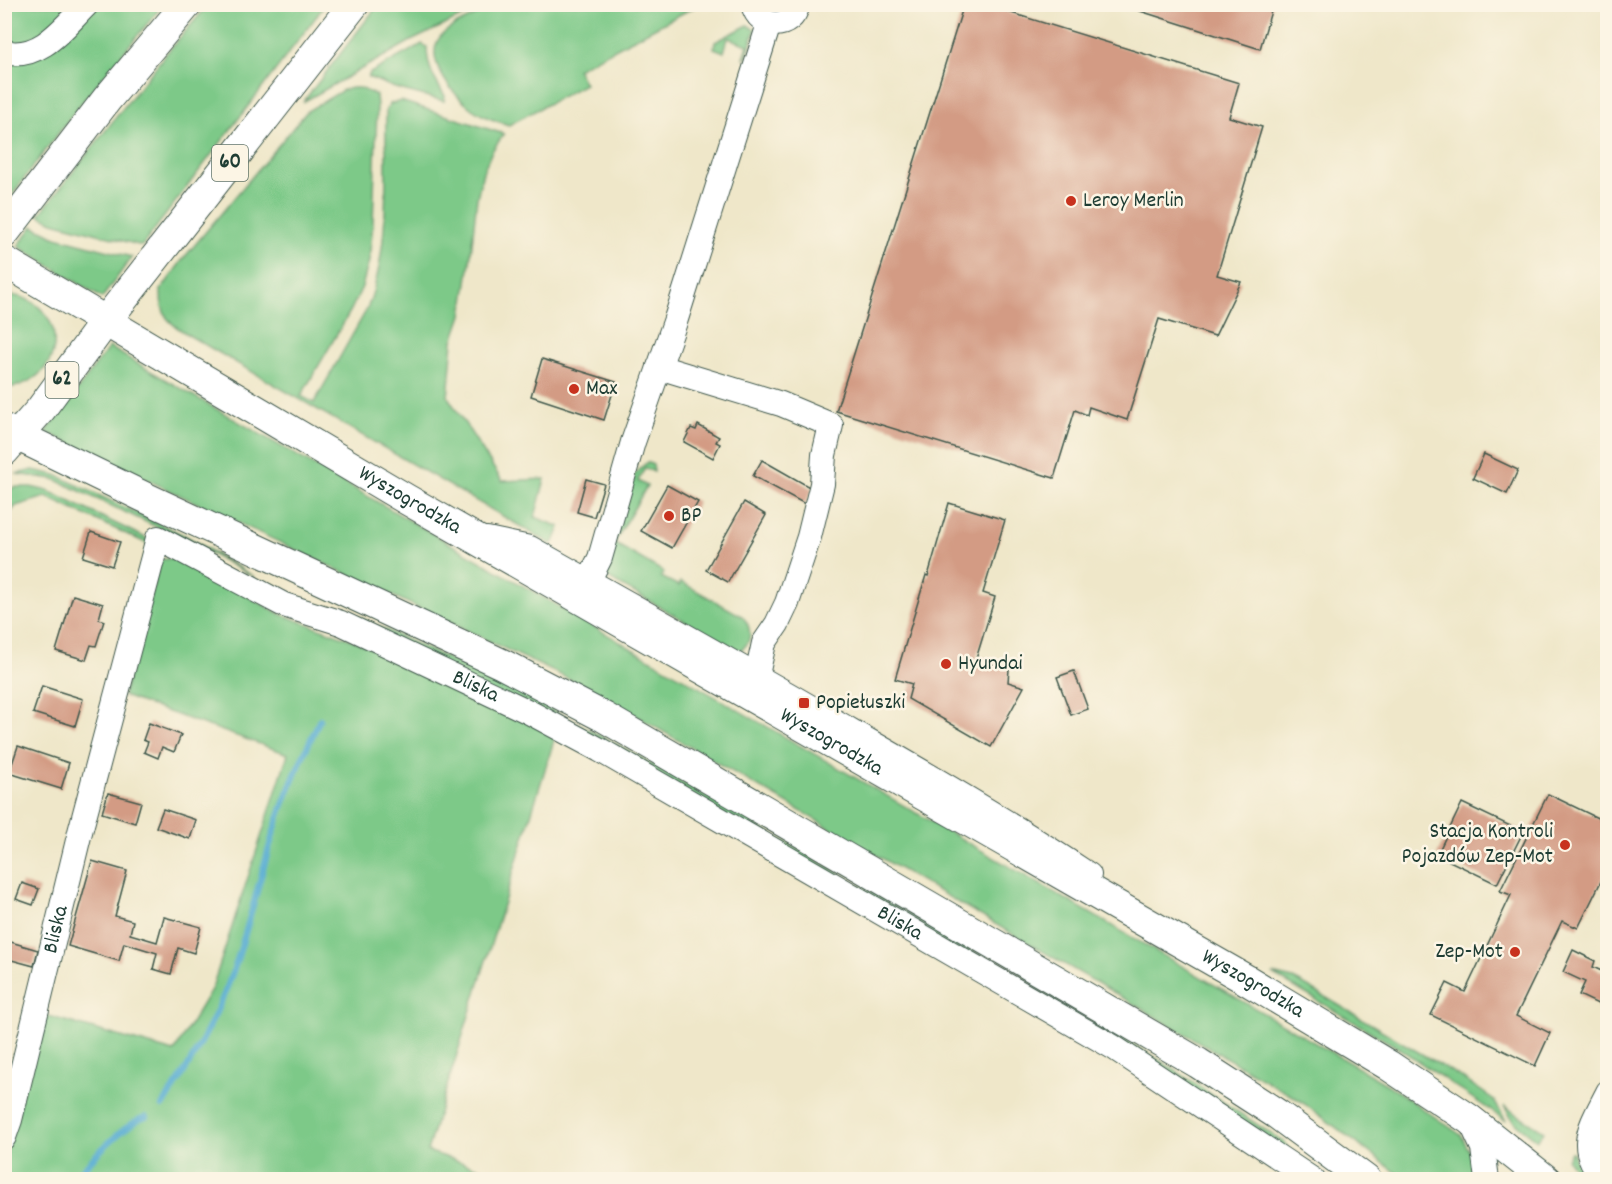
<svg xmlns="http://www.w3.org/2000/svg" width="1612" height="1184" font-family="Dekko,sans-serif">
<rect width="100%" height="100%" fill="#fcf5e5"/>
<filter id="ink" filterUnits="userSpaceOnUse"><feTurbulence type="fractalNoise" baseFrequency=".0167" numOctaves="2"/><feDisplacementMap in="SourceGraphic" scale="12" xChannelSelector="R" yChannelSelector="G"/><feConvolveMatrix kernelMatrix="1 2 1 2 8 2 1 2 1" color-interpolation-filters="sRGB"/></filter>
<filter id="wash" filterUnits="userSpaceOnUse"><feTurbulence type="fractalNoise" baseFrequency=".008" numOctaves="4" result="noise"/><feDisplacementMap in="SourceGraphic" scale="24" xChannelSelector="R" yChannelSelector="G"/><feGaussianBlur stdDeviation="1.35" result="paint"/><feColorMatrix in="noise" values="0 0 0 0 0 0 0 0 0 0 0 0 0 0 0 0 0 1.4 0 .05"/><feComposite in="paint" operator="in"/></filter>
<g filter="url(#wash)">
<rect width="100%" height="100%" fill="#efe7c9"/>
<!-- green -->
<g fill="#7dc988" stroke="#4e835e" stroke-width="1.5">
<path d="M 4,5 L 77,5 L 37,40 L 5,45 Z"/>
<path d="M 95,5 L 163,5 L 79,106 L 11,196 L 5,195 L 5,59 Z"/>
<path d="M 208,5 L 325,5 L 142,246 L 53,222 L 39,215 L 165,55 Z"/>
<path d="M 378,5 L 486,5 L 411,41 L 303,102 Z"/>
<path d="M 498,5 L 498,4 L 698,5 L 577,69 L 585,84 L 509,125 C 496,121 483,117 472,109 C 452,94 418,54 445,32 C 458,21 482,13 498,5 Z"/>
<path d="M 748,25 L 755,30 L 746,58 L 744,58 L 748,45 L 728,38 L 724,52 L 714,48 L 715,42 Z"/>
<path d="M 422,44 L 427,47 C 427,67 434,79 445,96 L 444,101 L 395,88 L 368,77 L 370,73 Z"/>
<path d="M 352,88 L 360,88 L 376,95 L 377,107 L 373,224 L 369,261 L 362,287 L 351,310 L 301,396 L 314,403 L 367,309 C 391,249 385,174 386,109 L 390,104 L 401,101 L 504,134 L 492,151 L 483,172 L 477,198 L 470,262 L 462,315 L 453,341 L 448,397 L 502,481 L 545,479 L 535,517 L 560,527 L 554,542 L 551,544 L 190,336 C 169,323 160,317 161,290 L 183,259 L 307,111 L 343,90 Z"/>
<path d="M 33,226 L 56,237 L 132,257 L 102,298 L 18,246 Z"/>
<path d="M 4,295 C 66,295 75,378 7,388 L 4,388 Z"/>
<path d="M 109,347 L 1388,1085 L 1461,1135 L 1471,1155 L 1472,1179 L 1405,1179 L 1299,1100 L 588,688 L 46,432 Z"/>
<path d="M 647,462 L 653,465 L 654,472 L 645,468 L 638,481 L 647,486 L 614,543 L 664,572 L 661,577 L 679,586 L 681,582 L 742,616 C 752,627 754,644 738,651 L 599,573 L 635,474 Z"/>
<path d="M 33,470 L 56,475 L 188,537 L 254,577 L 191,543 L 54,479 L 16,474 Z"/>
<path d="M 15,487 L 31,487 L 48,491 L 148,539 L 148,544 L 46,497 L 16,506 L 5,519 L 5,491 Z"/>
<path d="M 177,557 L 280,614 L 355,641 L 556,734 L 427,1151 L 513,1179 L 5,1180 L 5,1160 L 41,1014 L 174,1052 L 212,988 L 288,754 L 123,696 L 160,560 Z"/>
<path d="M 339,611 L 361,618 L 515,690 L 631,752 L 1164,1063 L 1285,1143 L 1287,1147 L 1285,1152 L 1129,1047 Z"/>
<path d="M 1272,974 L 1293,979 L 1303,984 L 1459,1076 L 1493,1099 L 1506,1121 L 1400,1049 Z"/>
<path d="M 1504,1106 L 1544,1131 L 1537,1140 L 1514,1122 Z"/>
<path d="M 1571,1152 L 1573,1152 L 1576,1162 L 1589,1179 L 1582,1179 L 1567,1159 Z"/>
</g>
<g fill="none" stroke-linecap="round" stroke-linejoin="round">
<!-- stream -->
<g stroke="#55acd2" stroke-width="6">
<path d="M 162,1106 C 192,1064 216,1018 234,969 C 250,922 261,872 276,825 C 288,788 304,754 320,719"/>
<path d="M 74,1180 C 88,1162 125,1123 146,1117"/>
</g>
</g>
<g id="blocks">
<!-- building -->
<g fill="#d39b84">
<path d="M 964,4 L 982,4 L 1239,83 L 1229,117 L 1262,127 L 1217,275 L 1241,282 L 1215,336 L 1159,319 L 1127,420 L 1089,407 L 1087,415 L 1075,410 L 1054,478 L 836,411 Z"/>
<path d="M 1118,4 L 1273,4 L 1260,49 Z"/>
<path d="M 542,359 L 616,382 L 604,420 L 531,396 Z"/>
<path d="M 698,425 L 719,437 L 716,442 L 720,444 L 713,458 L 684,442 L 691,428 L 696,430 Z"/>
<path d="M 1484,454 L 1518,470 L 1507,494 L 1473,478 Z"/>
<path d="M 762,460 L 813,489 L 805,504 L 753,476 Z"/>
<path d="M 586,479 L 604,484 L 594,517 L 577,512 Z"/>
<path d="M 667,485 L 698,502 L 672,548 L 641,531 Z"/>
<path d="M 744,502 L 766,515 L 728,582 L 706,570 Z"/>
<path d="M 949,503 L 1005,520 L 983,593 L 995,597 L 976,659 L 1009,669 L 1008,682 L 1024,687 L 991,747 L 908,699 L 912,684 L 895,679 L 926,575 L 928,576 Z"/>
<path d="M 91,532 L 120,542 L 112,566 L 83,557 Z"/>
<path d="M 73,595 L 103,604 L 99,619 L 104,621 L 96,646 L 91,645 L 86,660 L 56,651 Z"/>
<path d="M 1074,671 L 1088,709 L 1071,715 L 1057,677 Z"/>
<path d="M 42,686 L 83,699 L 75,726 L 33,713 Z"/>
<path d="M 149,723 L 181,735 L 174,752 L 162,747 L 158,758 L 144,752 L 148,742 L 143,740 Z"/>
<path d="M 18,746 L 69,763 L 61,789 L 9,773 Z"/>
<path d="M 108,793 L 141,802 L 135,823 L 102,813 Z"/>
<path d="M 1548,794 L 1608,823 L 1608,867 L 1578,928 L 1562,921 L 1516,1016 L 1550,1033 L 1535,1066 L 1431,1015 L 1447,983 L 1465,992 L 1511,895 L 1500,891 Z"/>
<path d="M 1462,803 L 1523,832 L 1497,884 L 1437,855 Z"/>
<path d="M 163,809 L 196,820 L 190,839 L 156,827 Z"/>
<path d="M 92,861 L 127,871 L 115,916 L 133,921 L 130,934 L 157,942 L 164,917 L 201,927 L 194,953 L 178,948 L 171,974 L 153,969 L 157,953 L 124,943 L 119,961 L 68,946 Z"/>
<path d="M 22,883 L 39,889 L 33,905 L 16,899 Z"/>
<path d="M 4,940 L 38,950 L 34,966 L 4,958 Z"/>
<path d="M 1573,950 L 1595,961 L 1593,967 L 1608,974 L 1608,993 L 1602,1006 L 1579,995 L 1585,982 L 1563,972 Z"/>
</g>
</g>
</g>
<g filter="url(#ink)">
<use href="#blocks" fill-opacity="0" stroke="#3e564a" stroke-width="1.5"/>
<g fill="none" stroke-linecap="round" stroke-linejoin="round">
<defs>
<g id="minor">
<path d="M 753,4 C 759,30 792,31 798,4"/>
<path d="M 4,52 C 40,61 64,27 87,4"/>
<path d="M 659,367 L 781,404 L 831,425 L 824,455 L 822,484 L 809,537 L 787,603 L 777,624 L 764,643 L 757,675"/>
<path d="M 487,539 L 530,548 C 638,609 747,670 855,733 C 934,778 1013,824 1089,875"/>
<path d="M 586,579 L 593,572 L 600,558 L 633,442 L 676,319 L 769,24"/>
<path d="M 1471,1122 L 1483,1148 L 1487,1180"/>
<path id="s1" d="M 4,1137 L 10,1120 L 80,832 L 158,538 L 284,605 L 341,623 L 529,712 L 600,750 L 1113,1047 L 1313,1180"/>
<path d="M 1606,1180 C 1574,1148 1591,1126 1608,1092"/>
</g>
<g id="major">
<path d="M 4,233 L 107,99 L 187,4"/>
<path id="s2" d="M 4,261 L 406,499 L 1245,979 L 1388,1065 L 1469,1119 L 1546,1180"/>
<path d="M 4,429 L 142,496 L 502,664 L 604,717 L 1198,1063 L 1277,1114 L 1366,1180"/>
<path d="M 4,451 L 41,409 L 105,322 L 354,4"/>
</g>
</defs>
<!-- minor casing -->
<use href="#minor" stroke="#3e564a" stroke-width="26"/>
<!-- major casing -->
<use href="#major" stroke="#3e564a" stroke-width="32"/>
<!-- minor -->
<use href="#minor" stroke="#fff" stroke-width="24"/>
<!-- major -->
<use href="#major" stroke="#fff" stroke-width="30"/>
</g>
</g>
<!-- markers -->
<g fill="#c8321e" stroke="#fcf5e5" stroke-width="2">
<circle cx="1071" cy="201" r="6"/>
<circle cx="574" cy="389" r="6"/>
<circle cx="669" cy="516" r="6"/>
<circle cx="946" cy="664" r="6"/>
<rect x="798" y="697" width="12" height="12" rx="3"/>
<circle cx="1565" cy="845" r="6"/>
<circle cx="1515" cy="952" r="6"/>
</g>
<g text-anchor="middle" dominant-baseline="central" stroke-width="5" stroke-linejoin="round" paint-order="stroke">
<!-- shield labels -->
<g fill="#fcf5e5" stroke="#617469" stroke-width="1.5">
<rect x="212" y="145" width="36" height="36" rx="4.5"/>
<rect x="45.5" y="362" width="33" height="36" rx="4.5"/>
</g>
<g font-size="21" font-weight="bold" fill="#1f3d34">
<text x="230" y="163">60</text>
<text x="62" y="380">62</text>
</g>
<!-- poi labels -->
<g font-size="22" fill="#1f3d34" stroke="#fcf5e5" text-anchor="start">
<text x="1083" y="201">Leroy Merlin</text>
<text x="586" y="389">Max</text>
<text x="681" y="516">BP</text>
<text x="958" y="664">Hyundai</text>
<text x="816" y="703">Popiełuszki</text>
<text x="1553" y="832" text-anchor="end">Stacja Kontroli<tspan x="1553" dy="25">Pojazdów Zep-Mot</tspan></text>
<text x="1503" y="952" text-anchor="end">Zep-Mot</text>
</g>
<!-- street labels -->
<g font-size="22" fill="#1f3d34" stroke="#fcf5e5">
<text stroke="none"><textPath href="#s2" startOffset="471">Wyszogrodzka</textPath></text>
<text stroke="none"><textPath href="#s1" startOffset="970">Bliska</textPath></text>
<text stroke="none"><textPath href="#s2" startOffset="957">Wyszogrodzka</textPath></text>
<text stroke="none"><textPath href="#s1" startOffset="1456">Bliska</textPath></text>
<text stroke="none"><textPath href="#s1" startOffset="214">Bliska</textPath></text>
<text stroke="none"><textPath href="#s2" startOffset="1443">Wyszogrodzka</textPath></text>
</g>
</g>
<!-- margin -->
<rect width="1612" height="1184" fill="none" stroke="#fcf5e5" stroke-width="24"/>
</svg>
